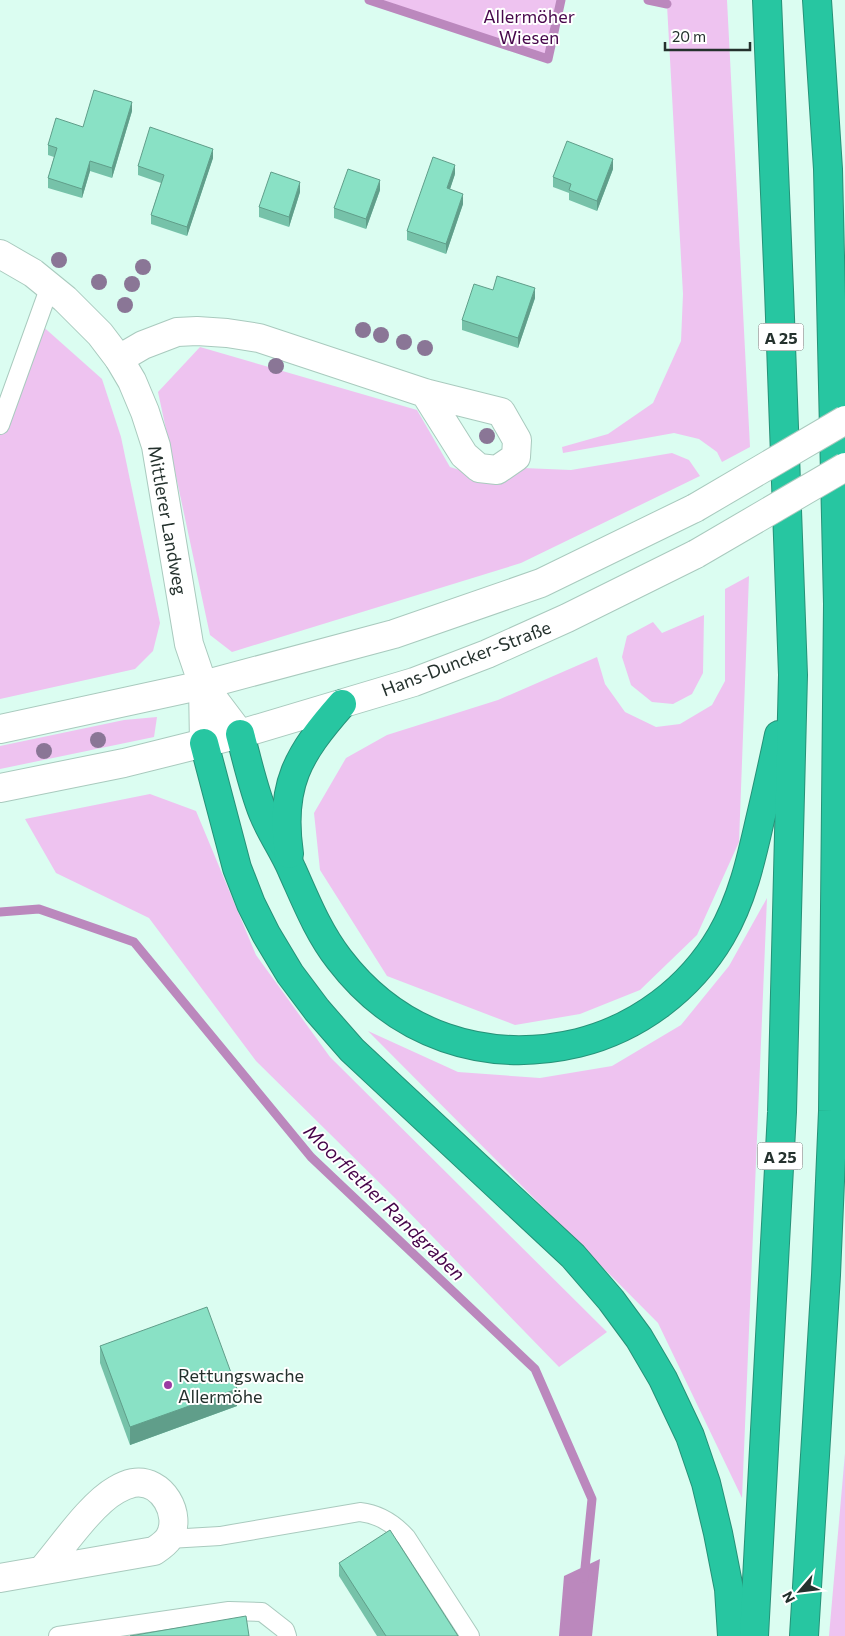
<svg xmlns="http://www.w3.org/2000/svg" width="845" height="1636" font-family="Commissioner,sans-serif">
<rect width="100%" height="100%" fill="#dbfdf1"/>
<!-- green -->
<g fill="#eec3f0">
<path d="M 369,0 L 561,0 L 548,59 Z"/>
<path d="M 648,0 L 727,0 L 750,447 L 722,462 L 717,452 L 699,439 L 674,433 L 563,453 L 562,447 L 608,434 L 653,403 L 681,341 L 683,294 L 667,5 Z"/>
<path d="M 30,315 L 102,379 L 121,437 L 160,623 L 153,651 L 135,669 L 0,699 L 0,398 Z"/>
<path d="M 200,347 L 417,410 L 450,467 L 495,481 L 523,468 L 571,470 L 672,453 L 689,460 L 700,476 L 521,563 L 232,652 L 210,635 L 158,392 Z"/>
<path d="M 749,576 L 739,842 L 697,935 L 640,990 L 580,1014 L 515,1025 L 387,976 L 320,870 L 314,813 L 346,758 L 387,735 L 498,700 L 597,657 L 605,684 L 625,712 L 656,727 L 680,724 L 712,705 L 725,681 L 725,589 Z"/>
<path d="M 704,615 L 703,673 L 692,694 L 673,704 L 652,702 L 631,685 L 622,657 L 627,636 L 653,622 L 662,633 Z"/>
<path d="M 157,717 L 154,737 L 0,769 L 0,746 L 124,720 Z"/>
<path d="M 150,794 L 196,811 L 256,955 L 330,1057 L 607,1332 L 559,1367 L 400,1203 L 256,1061 L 149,918 L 56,873 L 25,819 Z"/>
<path d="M 767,898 L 742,1498 L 658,1323 L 368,1031 L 458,1072 L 540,1078 L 612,1066 L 681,1025 L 729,966 Z"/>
<path d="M 845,1453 L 845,1636 L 829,1636 Z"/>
</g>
<!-- water -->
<path fill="#bb88bd" d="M 600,1559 L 592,1636 L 559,1636 L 564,1576 Z"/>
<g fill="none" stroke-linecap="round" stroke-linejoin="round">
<!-- stream -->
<g stroke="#bb88bd" stroke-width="9">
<path d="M 369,0 L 548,59 L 561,0"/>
<path d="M 648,0 L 667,4"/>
<path d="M 0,912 L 39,909 L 134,942 L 311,1157 L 535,1369 L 592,1499 L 584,1578"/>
</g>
<defs>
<g id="lane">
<path d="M 0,425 L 50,286"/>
<path d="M 169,1539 L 220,1536 L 360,1512 C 379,1514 393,1523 406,1537 L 470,1636"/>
<path d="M 58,1636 L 229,1611 L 262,1612 L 285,1630 L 287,1636"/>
</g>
<g id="street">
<path d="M 0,254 L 33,273 L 65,299 L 100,334 L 119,359 L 132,381 L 145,412 L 156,446 L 189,644 L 203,685 L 0,729"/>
<path d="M 119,359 L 143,345 L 177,332 L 197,331 L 227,333 L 259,338 L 425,393 L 501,412 L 517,440 L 516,457 L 497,470 L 479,468 L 464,455 L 425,393"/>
<path d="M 0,788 L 124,763 L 204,743"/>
<path d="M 0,1578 L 154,1551 C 160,1547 165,1544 169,1538 C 183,1515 162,1478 133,1483 C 128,1484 121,1487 116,1490 C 91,1504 62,1547 43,1569"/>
</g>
<g id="secondary">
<path d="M 203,685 L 204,743 L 240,734 L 414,682 L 487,654 L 567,618 L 696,554"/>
<path d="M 203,685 L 394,634 L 541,583 L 695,508"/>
<path d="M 203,685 L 240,734"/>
</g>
<g id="highway">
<path d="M 240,734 C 247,760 253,788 263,813 C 271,833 284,851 292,870 C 306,901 318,932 339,959 C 397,1035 485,1065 578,1043 C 638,1028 690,989 721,936 C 742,900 751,860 760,820 C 767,791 773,763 779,735"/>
<path d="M 204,743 L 237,868 L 251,904 L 266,934 L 290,974 L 317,1010 L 352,1050 L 573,1256 L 611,1300 L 639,1338 L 663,1379 L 690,1436 L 706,1483 L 718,1533 L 729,1589 L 732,1636"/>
<path d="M 289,854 C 279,785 298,754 342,704"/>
<path d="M 754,1636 L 782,1112 L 793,675 L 779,290 L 767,0"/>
<path d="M 804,1636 L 826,1275 L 833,1111 L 838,604 L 828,169 L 817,0"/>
</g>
</defs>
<!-- lane casing -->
<use href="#lane" stroke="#a9cabe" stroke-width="20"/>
<!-- street casing -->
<use href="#street" stroke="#a9cabe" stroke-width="30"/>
<!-- secondary casing -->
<use href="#secondary" stroke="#a9cabe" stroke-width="30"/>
<!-- highway casing -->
<use href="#highway" stroke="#269278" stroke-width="30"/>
<!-- lane -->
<use href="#lane" stroke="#fff" stroke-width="18"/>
<!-- street -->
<use href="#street" stroke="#fff" stroke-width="28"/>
<!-- secondary -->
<use href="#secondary" stroke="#fff" stroke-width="28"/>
<!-- highway -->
<use href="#highway" stroke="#27c6a1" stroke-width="28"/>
<defs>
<g id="secondary-bridge">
<path d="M 695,508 L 845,420"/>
<path d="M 696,554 L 845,467"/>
</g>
</defs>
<!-- secondary-bridge casing -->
<use href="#secondary-bridge" stroke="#a9cabe" stroke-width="30" stroke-linecap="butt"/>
<!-- secondary-bridge -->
<use href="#secondary-bridge" stroke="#fff" stroke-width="28"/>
</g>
<!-- trees -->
<g fill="#8a7696">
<circle cx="59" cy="260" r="8"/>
<circle cx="143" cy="267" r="8"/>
<circle cx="99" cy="282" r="8"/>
<circle cx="132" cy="284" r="8"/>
<circle cx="125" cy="305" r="8"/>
<circle cx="363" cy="330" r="8"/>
<circle cx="381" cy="335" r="8"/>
<circle cx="404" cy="342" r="8"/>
<circle cx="425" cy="348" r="8"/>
<circle cx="276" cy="366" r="8"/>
<circle cx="487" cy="436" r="8"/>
<circle cx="98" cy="740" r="8"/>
<circle cx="44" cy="751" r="8"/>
</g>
<!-- wall -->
<g fill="#76c2a9">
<path d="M 132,111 L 112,178 L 90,171 L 82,198 L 48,188 L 48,178 L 54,157 L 48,155 L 48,145 L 83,127 Z"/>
<path d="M 213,158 L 187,236 L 151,224 L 151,215 L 161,183 L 138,175 L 138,166 Z"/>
<path d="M 613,169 L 597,211 L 569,200 L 569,193 L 553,187 L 553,177 Z"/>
<path d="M 455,174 L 450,189 L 463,204 L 446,254 L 407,240 L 407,231 Z"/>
<path d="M 380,190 L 366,229 L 334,218 L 334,208 Z"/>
<path d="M 300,192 L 289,227 L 259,217 L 259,207 Z"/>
<path d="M 493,290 L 535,298 L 518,348 L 462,330 L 462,320 Z"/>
<path d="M 100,1346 L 237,1406 L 130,1445 L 100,1363 Z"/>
<path d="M 339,1563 L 458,1636 L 377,1636 L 339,1576 Z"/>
</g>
<!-- shaded-wall -->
<g fill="#609e8a">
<path d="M 132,102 L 132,111 L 112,178 L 112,168 Z"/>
<path d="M 213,149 L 213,158 L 187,236 L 187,227 Z"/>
<path d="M 613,159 L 613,169 L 597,211 L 597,201 Z"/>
<path d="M 90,161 L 90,171 L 82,198 L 82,189 Z"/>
<path d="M 455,165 L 455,174 L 447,198 L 447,188 Z"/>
<path d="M 380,180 L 380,190 L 366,229 L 366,219 Z"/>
<path d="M 300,182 L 300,192 L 289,227 L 289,217 Z"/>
<path d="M 463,194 L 463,204 L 446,254 L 446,244 Z"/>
<path d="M 535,288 L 535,298 L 518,348 L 518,338 Z"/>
<path d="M 237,1389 L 237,1406 L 130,1445 L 130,1427 Z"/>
</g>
<!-- building -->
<g fill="#89e1c5" stroke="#609e8a">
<path d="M 94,90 L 132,102 L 112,168 L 90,161 L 82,189 L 48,178 L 57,148 L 48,145 L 56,118 L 83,127 Z"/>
<path d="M 150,127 L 213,149 L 187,227 L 151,215 L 164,175 L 138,166 Z"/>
<path d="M 567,141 L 613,159 L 597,201 L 569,190 L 571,184 L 553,177 Z"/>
<path d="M 433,157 L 455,165 L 447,188 L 463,194 L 446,244 L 407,231 Z"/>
<path d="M 348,169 L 380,180 L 366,219 L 334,208 Z"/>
<path d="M 271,172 L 300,182 L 289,217 L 259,207 Z"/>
<path d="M 497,276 L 535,288 L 518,338 L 462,320 L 474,284 L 493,290 Z"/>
<path d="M 207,1307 L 237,1389 L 130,1427 L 100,1346 Z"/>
<path d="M 390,1530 L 458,1636 L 386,1636 L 339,1563 Z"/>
<path d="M 246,1616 L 249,1636 L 130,1636 Z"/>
</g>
<!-- markers -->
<circle fill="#9b3ba2" stroke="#fff" stroke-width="2" cx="168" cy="1385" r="5"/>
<g text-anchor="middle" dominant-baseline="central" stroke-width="4" stroke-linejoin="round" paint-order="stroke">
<!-- shield labels -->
<g fill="#fff" stroke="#666f6c" stroke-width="1">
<rect x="758.5" y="323.5" width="45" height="27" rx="4"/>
<rect x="757.5" y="1142.5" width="45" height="27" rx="4"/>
</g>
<g font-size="16" font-weight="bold" fill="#24312d">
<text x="781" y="337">A 25</text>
<text x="780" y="1156">A 25</text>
</g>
<!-- park labels -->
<g font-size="18" fill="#48084c" stroke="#fff">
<text x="529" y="16">Allermöher<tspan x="529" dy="21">Wiesen</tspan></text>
</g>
<!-- street labels -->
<g font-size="18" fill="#24312d" stroke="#fff">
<text transform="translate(168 520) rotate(80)">Mittlerer Landweg</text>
<text transform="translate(466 658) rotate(-21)">Hans-Duncker-Straße</text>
</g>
<!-- poi labels -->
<g font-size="18" fill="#24312d" stroke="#fff" text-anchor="start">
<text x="178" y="1375">Rettungswache<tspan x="178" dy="21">Allermöhe</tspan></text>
</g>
<!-- water labels -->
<g font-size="19" font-style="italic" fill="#450449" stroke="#fff">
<text transform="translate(385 1202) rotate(44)">Moorflether Randgraben</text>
</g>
</g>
<!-- north arrow -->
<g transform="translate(800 1591) rotate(242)" stroke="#ffffff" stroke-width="4" paint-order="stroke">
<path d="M0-4L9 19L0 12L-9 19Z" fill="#24312d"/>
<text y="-8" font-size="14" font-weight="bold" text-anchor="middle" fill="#24312d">N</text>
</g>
<!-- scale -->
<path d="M665 42v8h85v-8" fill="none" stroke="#24312d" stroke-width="2.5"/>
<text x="672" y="42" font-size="15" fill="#24312d" stroke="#ffffff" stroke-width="4" paint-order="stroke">20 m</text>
</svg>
